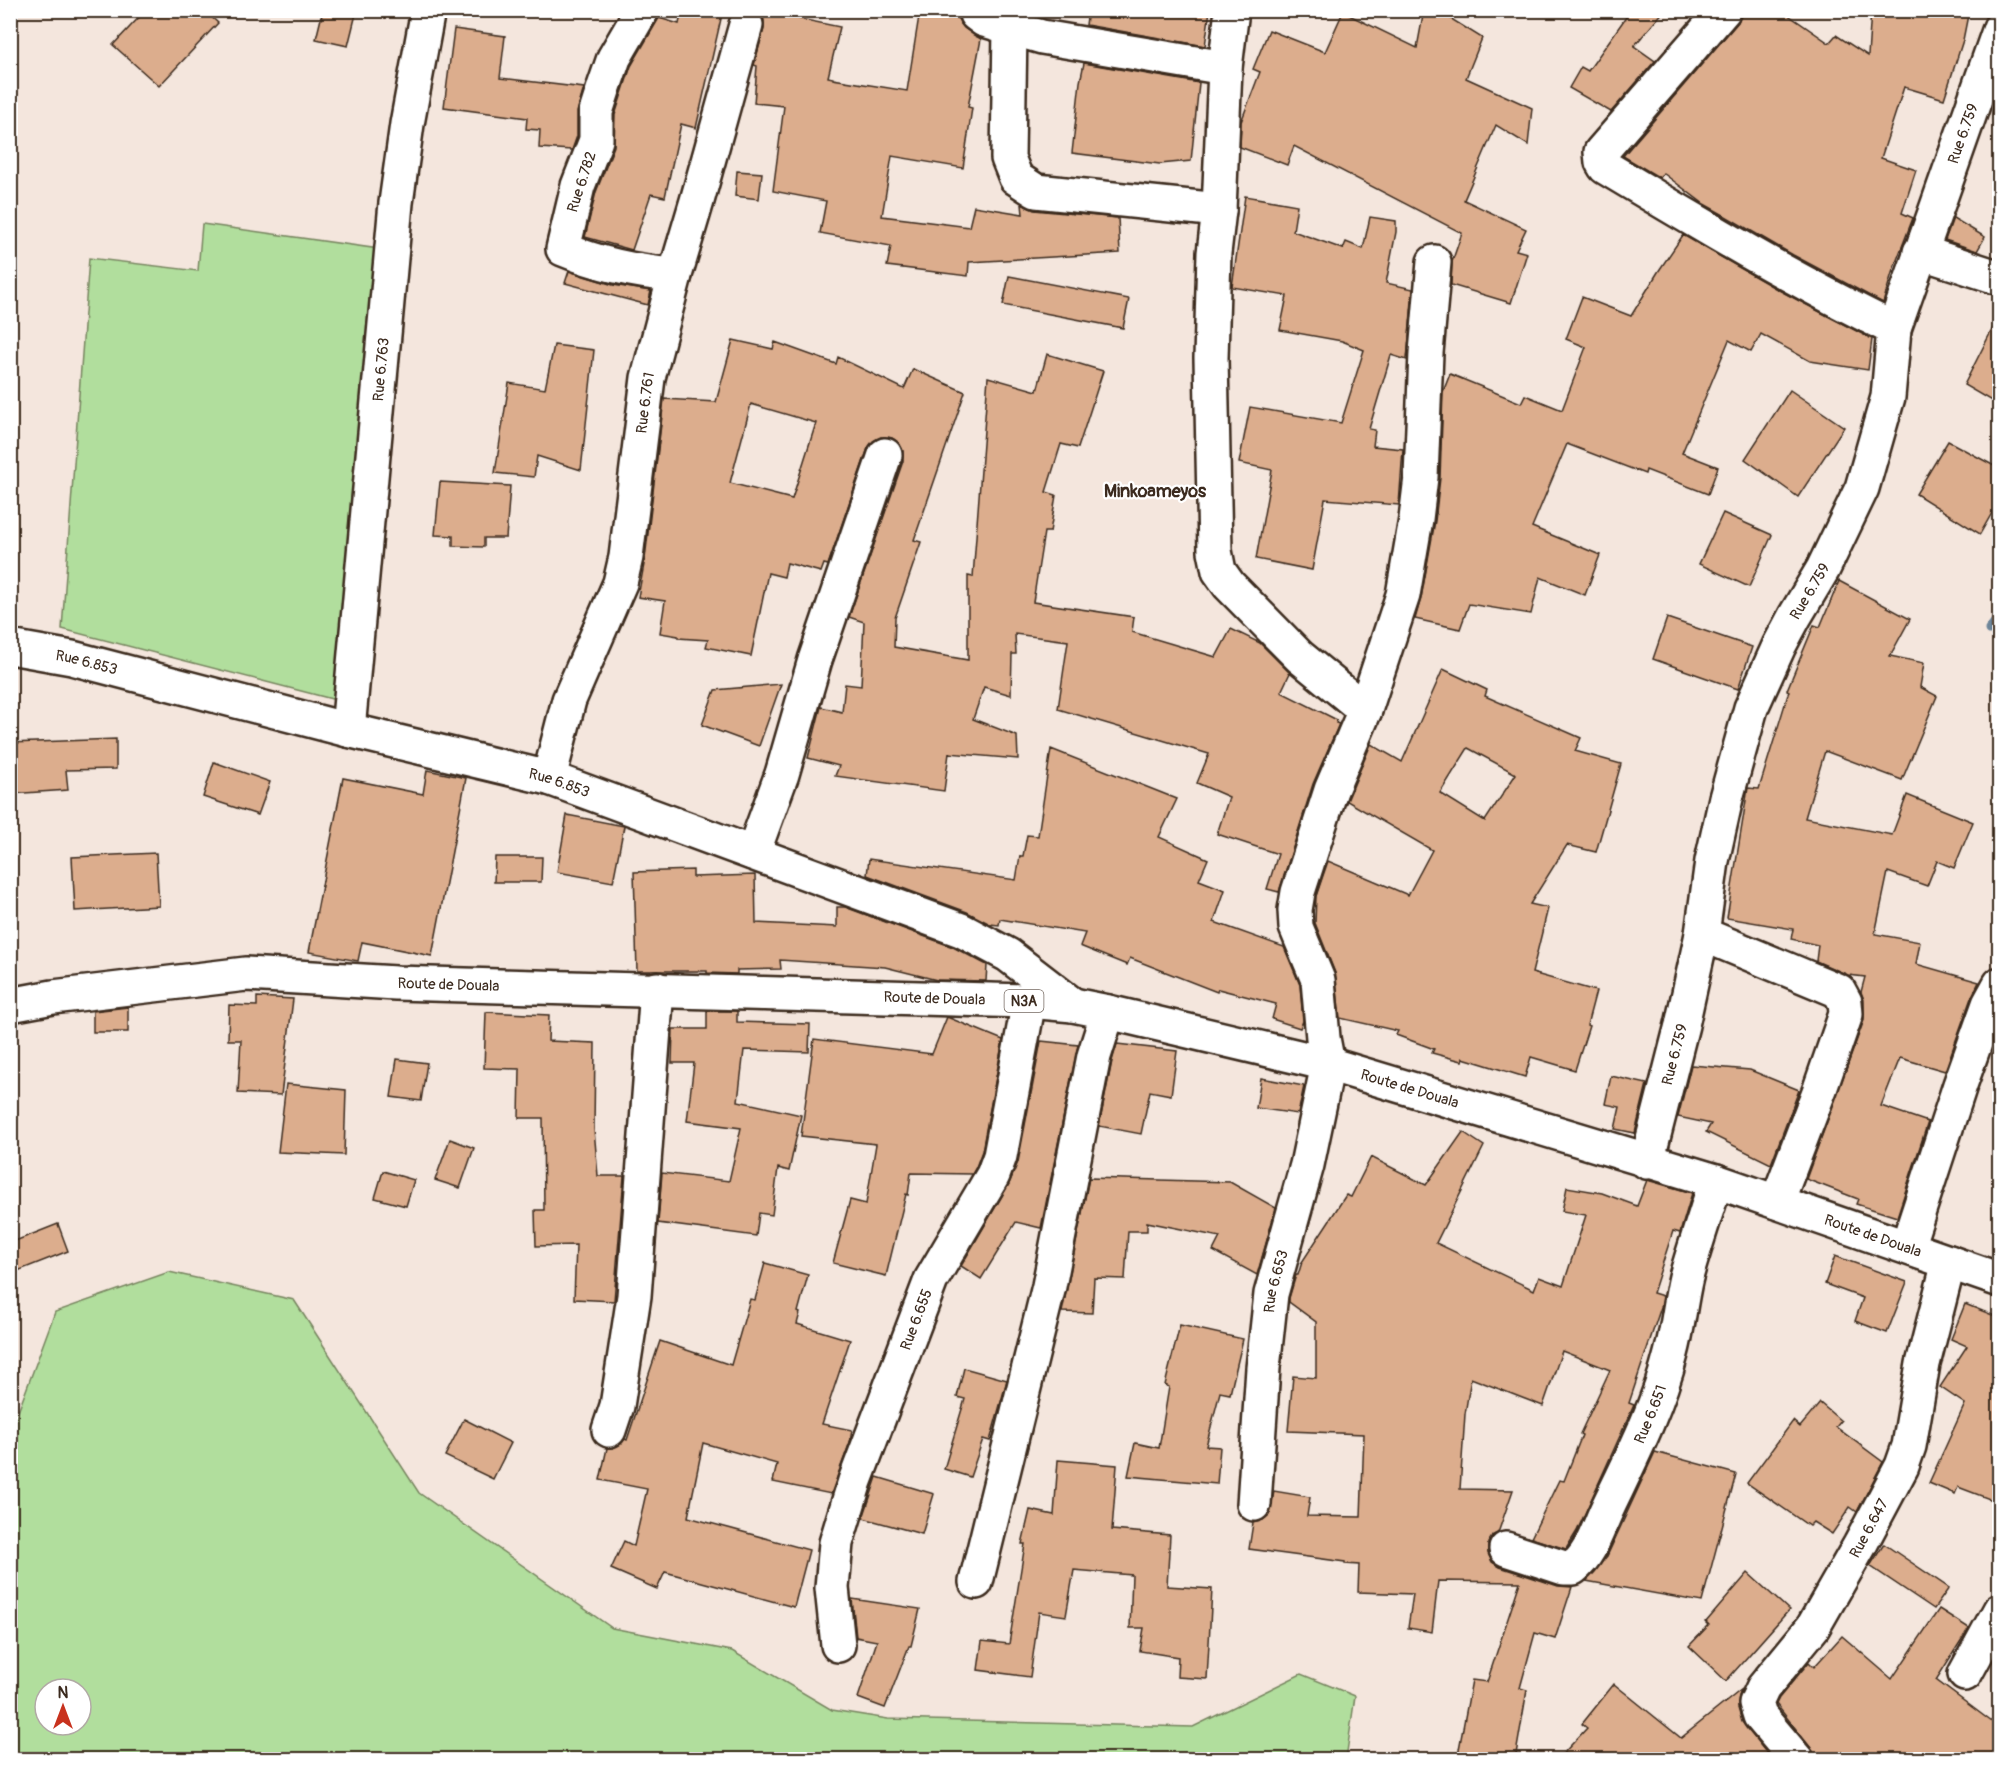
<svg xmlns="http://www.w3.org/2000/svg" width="2010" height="1770" font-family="Pangolin,sans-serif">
<rect width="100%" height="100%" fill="#f4e6dd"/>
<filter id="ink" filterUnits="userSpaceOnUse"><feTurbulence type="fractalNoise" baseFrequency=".0167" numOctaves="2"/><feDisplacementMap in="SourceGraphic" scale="12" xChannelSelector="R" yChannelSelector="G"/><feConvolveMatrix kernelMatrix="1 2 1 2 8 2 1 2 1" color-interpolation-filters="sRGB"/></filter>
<g filter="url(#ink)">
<!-- green -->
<g fill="#b1de9d" stroke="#76845e" stroke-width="1.5" fill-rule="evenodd">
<path d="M 202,224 L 379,249 L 336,700 L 62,629 L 89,258 L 198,271 Z"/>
<path d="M 169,1272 L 294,1300 L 419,1493 L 612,1628 L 732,1651 L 832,1710 L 888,1719 L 1193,1727 L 1301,1674 L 1355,1696 L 1346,1759 L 11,1759 L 11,1431 L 55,1312 ZM 45,1689 L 81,1689 L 81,1725 L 45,1725 Z"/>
</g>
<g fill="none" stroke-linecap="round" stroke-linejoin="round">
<!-- stream -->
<path stroke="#6d8599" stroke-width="9" d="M 1989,630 L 2000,615"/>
</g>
<!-- building -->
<g fill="#dcad8d" stroke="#3b2a1e" stroke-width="1.5" fill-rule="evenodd">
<path d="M 146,10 L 204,10 L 218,23 L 159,86 L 113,45 Z"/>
<path d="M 323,10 L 357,10 L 348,46 L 316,39 Z"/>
<path d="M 682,10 L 723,10 L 696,128 L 681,124 L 665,197 L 651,194 L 632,250 L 585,237 L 596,192 L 614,146 L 615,115 L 631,66 L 659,18 L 679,24 Z"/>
<path d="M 757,10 L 840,27 L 828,77 L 833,78 L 833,79 L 907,91 L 920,10 L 957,10 L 958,19 L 964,28 L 981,39 L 968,107 L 972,108 L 963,168 L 892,156 L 882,216 L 969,227 L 974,206 L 1023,214 L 1022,204 L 1034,210 L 1118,218 L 1120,253 L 969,262 L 968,276 L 887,266 L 891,246 L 820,233 L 826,201 L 773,191 L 784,106 L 754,103 L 757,66 L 754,65 L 764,29 L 764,20 Z"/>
<path d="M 1088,10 L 1210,10 L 1205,46 L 1086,25 Z"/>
<path d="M 1424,10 L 1437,10 L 1482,38 L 1466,78 L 1532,108 L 1528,145 L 1496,125 L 1464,200 L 1526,229 L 1516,250 L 1527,253 L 1511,303 L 1451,285 L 1452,262 L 1462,233 L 1294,146 L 1287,165 L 1240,147 L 1241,122 L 1260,72 L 1253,69 L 1269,30 L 1325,52 L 1343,12 L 1417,48 Z"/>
<path d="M 1631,10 L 1665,10 L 1634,46 L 1655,61 L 1611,112 L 1569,88 L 1581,67 L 1588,71 Z"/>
<path d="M 1742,10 L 1781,10 L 1829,43 L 1836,35 L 1868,56 L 1871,10 L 1969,10 L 1963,40 L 1944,99 L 1904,87 L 1881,158 L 1916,170 L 1902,213 L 1913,218 L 1892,273 L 1883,303 L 1793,255 L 1722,214 L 1704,204 L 1663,173 L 1660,178 L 1623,156 L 1738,22 Z"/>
<path d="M 454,29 L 505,36 L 500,78 L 584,88 L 577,112 L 577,136 L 572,150 L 539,148 L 540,130 L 526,129 L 527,118 L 444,107 Z"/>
<path d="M 1084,63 L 1199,83 L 1191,161 L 1160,164 L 1072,153 L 1080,82 Z"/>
<path d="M 737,171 L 762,173 L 759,199 L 735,196 Z"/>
<path d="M 1245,196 L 1297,205 L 1293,231 L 1343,249 L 1346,242 L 1363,249 L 1370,217 L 1396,221 L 1396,232 L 1386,283 L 1413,289 L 1407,360 L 1391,355 L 1369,429 L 1375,430 L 1373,446 L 1403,449 L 1399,505 L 1325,499 L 1312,570 L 1256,559 L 1272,470 L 1239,463 L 1250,407 L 1341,423 L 1364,350 L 1342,341 L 1280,330 L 1287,296 L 1232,287 Z"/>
<path d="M 1953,218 L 1985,237 L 1977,251 L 1945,240 Z"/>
<path d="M 1683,235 L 1775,288 L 1872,339 L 1868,370 L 1810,361 L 1761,334 L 1751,352 L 1729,340 L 1682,453 L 1718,467 L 1708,494 L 1646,470 L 1645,474 L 1567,444 L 1532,527 L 1600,555 L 1585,595 L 1540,577 L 1531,614 L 1469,604 L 1460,629 L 1415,619 L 1421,598 L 1435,521 L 1440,478 L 1443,392 L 1450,374 L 1521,403 L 1525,395 L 1562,410 L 1586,347 L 1566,339 L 1582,297 L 1631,316 L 1658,272 Z"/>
<path d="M 569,271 L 613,285 L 651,291 L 648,305 L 565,283 Z"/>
<path d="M 1009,276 L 1129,299 L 1123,328 L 1003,305 Z"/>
<path d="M 2000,314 L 2000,406 L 1964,385 Z"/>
<path d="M 733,340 L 773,349 L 775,342 L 836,364 L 838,357 L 904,389 L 913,369 L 965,392 L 914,540 L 921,542 L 895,618 L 894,647 L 968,660 L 968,576 L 973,577 L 988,377 L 1037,391 L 1047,354 L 1103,371 L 1078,448 L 1061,444 L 1046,492 L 1056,495 L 1050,532 L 1044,532 L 1033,602 L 1134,617 L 1132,632 L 1216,657 L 1231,629 L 1260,643 L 1290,673 L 1281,692 L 1337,720 L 1336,723 L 1339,724 L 1313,784 L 1279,892 L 1267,889 L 1278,854 L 1217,834 L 1229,797 L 1197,783 L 1209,754 L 1058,709 L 1068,641 L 1015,634 L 1016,654 L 1012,654 L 1011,695 L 984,687 L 973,719 L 1017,736 L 1018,759 L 949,753 L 944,791 L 835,776 L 839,766 L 808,758 L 821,707 L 842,712 L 845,684 L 861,686 L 864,622 L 849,617 L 903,461 L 903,451 L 899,443 L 892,438 L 881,437 L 873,441 L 868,448 L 828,565 L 824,564 L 821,572 L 787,563 L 784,577 L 768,573 L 751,656 L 706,647 L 708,640 L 678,638 L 678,636 L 660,633 L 665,601 L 638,597 L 645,559 L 664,399 L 716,402 ZM 751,404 L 816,423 L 792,499 L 730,483 Z"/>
<path d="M 554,345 L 594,350 L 581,470 L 537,456 L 534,477 L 495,473 L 509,383 L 545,389 Z"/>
<path d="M 1790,390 L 1844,427 L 1798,497 L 1745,459 Z"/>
<path d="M 1948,441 L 2000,469 L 2000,499 L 1980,534 L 1916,494 Z"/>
<path d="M 440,482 L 510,486 L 506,538 L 484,538 L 484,547 L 453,546 L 453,536 L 435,535 Z"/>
<path d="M 1723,513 L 1772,535 L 1749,587 L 1699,564 Z"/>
<path d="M 1839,581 L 1910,619 L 1890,656 L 1924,663 L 1920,687 L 1937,696 L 1902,780 L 1825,751 L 1805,818 L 1892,835 L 1907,795 L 1973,822 L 1954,868 L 1937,861 L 1927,886 L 1888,872 L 1875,934 L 1920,942 L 1916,964 L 1979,982 L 1971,998 L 1945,1071 L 1900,1058 L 1881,1106 L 1928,1122 L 1897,1217 L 1856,1204 L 1858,1199 L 1806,1179 L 1864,1020 L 1864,1000 L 1861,992 L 1865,977 L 1848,975 L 1816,961 L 1818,945 L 1791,939 L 1793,929 L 1727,918 L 1748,788 L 1759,789 L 1789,691 L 1787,690 L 1814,625 L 1820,627 Z"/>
<path d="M 1667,618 L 1752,647 L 1738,689 L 1653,659 Z"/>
<path d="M 1443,669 L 1487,690 L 1485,696 L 1581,738 L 1575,751 L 1621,764 L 1596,852 L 1567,845 L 1530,904 L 1548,908 L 1532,973 L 1596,991 L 1587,1025 L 1589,1026 L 1575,1070 L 1531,1057 L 1525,1077 L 1463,1058 L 1462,1061 L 1432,1053 L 1434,1049 L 1396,1035 L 1398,1031 L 1340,1018 L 1335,973 L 1315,923 L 1316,896 L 1328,861 L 1408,895 L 1432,850 L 1347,801 L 1371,744 L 1402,762 ZM 1468,748 L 1516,774 L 1485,821 L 1440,793 Z"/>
<path d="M 781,684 L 759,746 L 702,725 L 715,690 Z"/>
<path d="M 116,739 L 116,769 L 66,770 L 68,790 L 10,794 L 10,743 Z"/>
<path d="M 1051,749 L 1177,799 L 1159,837 L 1208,859 L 1199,880 L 1225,890 L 1214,922 L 1284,947 L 1300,985 L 1303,1021 L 1300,1028 L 1272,1019 L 1276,1004 L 1218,989 L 1217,992 L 1130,958 L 1127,965 L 1080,946 L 1085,933 L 1000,919 L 999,925 L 990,924 L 967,912 L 867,875 L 869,859 L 1016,880 L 1020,856 L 1023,856 L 1027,835 L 1038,836 Z"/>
<path d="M 214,762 L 270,782 L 258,815 L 203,797 Z"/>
<path d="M 427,770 L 466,778 L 432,956 L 362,942 L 358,961 L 309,952 L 343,778 L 423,794 Z"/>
<path d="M 567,815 L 624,826 L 613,882 L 557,872 Z"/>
<path d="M 156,853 L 159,906 L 75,911 L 72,857 Z"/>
<path d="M 495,857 L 542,857 L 541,882 L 494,882 Z"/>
<path d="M 693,870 L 693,877 L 755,875 L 756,923 L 837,927 L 837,907 L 845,907 L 953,947 L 987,965 L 986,981 L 937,980 L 885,967 L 780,960 L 781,969 L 737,970 L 737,974 L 707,973 L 707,971 L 637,971 L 634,872 Z"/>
<path d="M 257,997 L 293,999 L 281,1095 L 238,1093 L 241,1040 L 228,1040 L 229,1005 L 257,1006 Z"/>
<path d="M 128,1007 L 128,1032 L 93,1032 L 93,1011 Z"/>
<path d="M 707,1011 L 737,1011 L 737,1022 L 810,1024 L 809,1052 L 744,1050 L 738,1101 L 801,1115 L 789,1171 L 778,1168 L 772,1215 L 759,1213 L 756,1236 L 658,1223 L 662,1173 L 729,1181 L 741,1128 L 687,1121 L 694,1063 L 672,1063 L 673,1029 L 707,1029 Z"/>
<path d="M 486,1012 L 549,1015 L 548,1041 L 595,1043 L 594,1129 L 598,1176 L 624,1176 L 614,1301 L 574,1299 L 576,1245 L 536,1246 L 535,1210 L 544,1210 L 543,1118 L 519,1118 L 520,1069 L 484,1068 Z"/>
<path d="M 947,1017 L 1003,1040 L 982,1151 L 976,1167 L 972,1174 L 911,1173 L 908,1195 L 906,1194 L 886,1276 L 833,1263 L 850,1200 L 866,1204 L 876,1144 L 801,1136 L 814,1039 L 932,1054 Z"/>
<path d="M 1041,1041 L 1078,1045 L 1041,1228 L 1016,1222 L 981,1279 L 961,1266 L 1009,1184 L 1018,1162 Z"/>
<path d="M 1117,1044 L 1177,1051 L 1171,1095 L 1150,1091 L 1141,1134 L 1099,1126 L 1112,1061 Z"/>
<path d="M 397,1059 L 427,1063 L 421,1101 L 391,1097 Z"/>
<path d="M 1691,1065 L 1750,1070 L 1799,1090 L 1771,1164 L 1706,1132 L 1711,1124 L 1678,1117 Z"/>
<path d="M 1611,1076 L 1647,1084 L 1635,1133 L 1615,1129 L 1620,1107 L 1605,1104 Z"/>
<path d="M 1261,1078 L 1304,1086 L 1298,1114 L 1256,1108 Z"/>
<path d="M 286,1084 L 346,1090 L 344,1155 L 278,1152 Z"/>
<path d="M 1463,1132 L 1484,1146 L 1436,1243 L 1534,1290 L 1539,1277 L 1563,1286 L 1586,1215 L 1562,1211 L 1567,1187 L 1602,1193 L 1637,1206 L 1647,1180 L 1692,1193 L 1680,1233 L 1673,1231 L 1653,1293 L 1663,1296 L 1661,1307 L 1629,1403 L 1634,1405 L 1577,1531 L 1566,1549 L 1531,1538 L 1559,1480 L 1564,1481 L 1582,1435 L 1580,1434 L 1610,1370 L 1562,1351 L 1543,1406 L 1471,1378 L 1465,1414 L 1460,1489 L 1513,1490 L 1498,1533 L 1493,1535 L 1488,1543 L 1488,1553 L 1492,1562 L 1500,1567 L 1558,1586 L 1572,1587 L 1555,1639 L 1535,1633 L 1520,1688 L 1527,1690 L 1515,1760 L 1457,1760 L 1472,1680 L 1487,1682 L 1520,1582 L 1438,1581 L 1432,1632 L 1408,1628 L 1413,1594 L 1358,1592 L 1359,1565 L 1345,1564 L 1345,1562 L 1249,1549 L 1253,1523 L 1263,1520 L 1270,1514 L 1274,1491 L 1310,1497 L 1307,1516 L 1361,1517 L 1364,1434 L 1288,1431 L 1293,1376 L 1316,1378 L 1316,1322 L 1289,1302 L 1289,1298 L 1296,1275 L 1298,1275 L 1302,1262 L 1346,1195 L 1351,1197 L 1371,1157 L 1426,1185 Z"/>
<path d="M 450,1139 L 474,1148 L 460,1188 L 435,1180 Z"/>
<path d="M 383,1171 L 414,1180 L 406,1206 L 375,1198 Z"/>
<path d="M 1089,1178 L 1230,1182 L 1276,1208 L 1257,1275 L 1213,1251 L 1220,1237 L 1147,1222 L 1147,1231 L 1128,1231 L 1125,1279 L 1094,1278 L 1092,1313 L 1062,1312 Z"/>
<path d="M 58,1224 L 68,1251 L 10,1274 L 10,1243 Z"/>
<path d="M 1835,1256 L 1907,1282 L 1887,1333 L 1855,1321 L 1863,1298 L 1825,1284 Z"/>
<path d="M 765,1263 L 808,1275 L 798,1312 L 800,1313 L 797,1324 L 850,1340 L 822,1424 L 852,1430 L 850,1442 L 831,1494 L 773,1482 L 777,1464 L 703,1443 L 688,1517 L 809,1550 L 794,1607 L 665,1572 L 657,1589 L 611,1569 L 624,1541 L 634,1546 L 647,1489 L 600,1480 L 607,1448 L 613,1448 L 621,1444 L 625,1439 L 627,1440 L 660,1341 L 731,1365 L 750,1299 L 755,1300 Z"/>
<path d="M 1965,1304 L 2000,1318 L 2000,1503 L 1958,1487 L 1955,1494 L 1929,1483 L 1965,1404 L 1940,1387 L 1967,1346 L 1951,1339 Z"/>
<path d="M 1180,1325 L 1243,1339 L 1230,1394 L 1220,1392 L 1206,1446 L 1220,1447 L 1217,1484 L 1128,1476 L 1135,1443 L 1159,1448 L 1169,1387 L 1165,1385 Z"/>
<path d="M 964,1368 L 1007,1380 L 990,1441 L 983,1439 L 970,1477 L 944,1469 L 965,1399 L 957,1397 Z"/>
<path d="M 1820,1403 L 1841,1421 L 1836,1427 L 1883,1462 L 1857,1512 L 1850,1507 L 1832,1534 L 1813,1522 L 1809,1526 L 1747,1483 L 1793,1421 L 1800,1427 Z"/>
<path d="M 464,1419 L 511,1443 L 493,1479 L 445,1456 Z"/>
<path d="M 1655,1452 L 1736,1474 L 1702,1602 L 1586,1581 L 1607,1556 Z"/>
<path d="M 1058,1460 L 1117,1465 L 1112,1530 L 1170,1535 L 1167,1586 L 1212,1589 L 1207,1679 L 1177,1677 L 1178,1657 L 1140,1651 L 1144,1628 L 1130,1628 L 1132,1575 L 1074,1570 L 1066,1616 L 1039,1612 L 1030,1677 L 978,1670 L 982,1641 L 1009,1644 L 1025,1544 L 1022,1544 L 1030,1510 L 1054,1515 Z"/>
<path d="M 877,1477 L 934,1494 L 922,1534 L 863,1518 Z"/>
<path d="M 1884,1544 L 1949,1588 L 1934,1609 L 1870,1566 Z"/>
<path d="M 1748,1573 L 1789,1610 L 1726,1681 L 1689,1646 L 1709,1625 L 1706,1622 Z"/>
<path d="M 852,1599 L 920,1609 L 911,1646 L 909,1646 L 885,1708 L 858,1698 L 877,1641 L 856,1637 Z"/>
<path d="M 1939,1609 L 1969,1628 L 1936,1680 L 2000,1728 L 2000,1745 L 1989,1760 L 1815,1760 L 1811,1748 L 1776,1704 L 1779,1698 L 1809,1662 L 1814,1667 L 1842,1636 L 1892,1679 Z"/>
<path d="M 1614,1684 L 1681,1738 L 1742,1689 L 1739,1696 L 1738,1708 L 1742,1722 L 1772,1760 L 1557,1760 L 1587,1728 L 1582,1724 Z"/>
</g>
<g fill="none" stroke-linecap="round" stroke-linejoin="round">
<defs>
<g id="minor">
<path d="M 642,10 L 614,58 L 604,87 L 596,112 L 596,140 L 578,186 L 563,249 C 599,264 636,272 675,275"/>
<path d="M 975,10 L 976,14 L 984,20 L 1042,37 L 1225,68"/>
<path d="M 1232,10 L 1225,68 L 1219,210 L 1214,253 L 1211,358 L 1215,551 L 1219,571 L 1229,585 L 1300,657 L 1365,710"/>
<path d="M 1724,10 L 1601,152 L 1602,162 L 1605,167 C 1700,224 1795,281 1894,329"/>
<path d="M 1010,28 L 1008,158 L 1016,178 L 1036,191 L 1219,210"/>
<path d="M 1920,252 L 2000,278"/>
<path id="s1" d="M 10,647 L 72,658 L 348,730 L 549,778 L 961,930 L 1008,955 L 1073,1005"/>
<path id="s2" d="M 348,730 L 396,203 L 407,124 L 428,10"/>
<path id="s3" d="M 549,778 L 569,700 L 620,583 L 626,557 L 648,378 L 675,275 L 697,201 L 746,25"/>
<path d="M 753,853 L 782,774 L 815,660 L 885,455"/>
<path d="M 1702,934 L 1839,991 L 1845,1002 L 1846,1014 L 1820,1089 L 1777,1202"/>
<path id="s4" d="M 1647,1162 L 1682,1025 L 1702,934 L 1712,861 L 1726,798 L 1751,708 L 1779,646 L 1795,616 L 1823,569 L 1862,488 L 1888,397 L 1894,329 L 2000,28"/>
<path d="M 1907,1247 L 1960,1085 L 1989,1004 L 2000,984"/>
<path d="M 609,1430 L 617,1406 L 634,1296 L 657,989"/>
<path id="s5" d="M 1254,1504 L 1263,1368 L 1271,1294 L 1307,1165 L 1328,1064 L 1323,1038 L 1318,980 L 1296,927 L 1295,910 L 1298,892 L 1331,790 L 1365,710 L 1403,595 L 1416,519 L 1421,477 L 1426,353 L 1434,262"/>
<path id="s6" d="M 1506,1549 L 1564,1568 L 1573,1568 C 1592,1553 1598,1527 1609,1505 C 1632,1457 1658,1406 1671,1354 C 1678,1329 1680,1302 1686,1277 C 1695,1245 1706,1213 1716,1181"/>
<path d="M 976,1582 L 1049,1286 L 1094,1056 L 1108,1012"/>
<path id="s7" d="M 838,1645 L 832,1588 L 836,1543 L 855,1481 L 931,1280 L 993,1175 L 1000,1156 L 1029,1001"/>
<path d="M 1965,1674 L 2000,1610"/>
<path id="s8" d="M 1797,1760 L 1760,1716 L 1756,1703 L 1763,1688 L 1813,1627 L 1860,1545 L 1902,1466 L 1909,1446 L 1923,1364 L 1949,1262"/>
</g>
<g id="highway">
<path id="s9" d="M 10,1005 L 53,997 L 246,974 L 396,983 L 1029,1001 L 1073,1005 L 1108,1012 L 1328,1064 L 1716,1181 L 2000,1280"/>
</g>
</defs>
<!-- minor casing -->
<use href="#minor" stroke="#3b2a1e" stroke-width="38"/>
<!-- highway casing -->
<use href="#highway" stroke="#3b2a1e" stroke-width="38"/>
<!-- minor -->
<use href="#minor" stroke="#fff" stroke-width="33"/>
<!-- highway -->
<use href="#highway" stroke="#fff" stroke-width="33"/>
</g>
</g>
<g text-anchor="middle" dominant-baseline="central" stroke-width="4.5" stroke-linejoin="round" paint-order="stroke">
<!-- shield labels -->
<rect fill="#fff" stroke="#766a62" stroke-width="1.5" x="1004.5" y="990" width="39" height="22" rx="4.5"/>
<g font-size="14" font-weight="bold" fill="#3b2a1e">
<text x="1024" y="1001">N3A</text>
</g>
<!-- street labels -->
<g font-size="15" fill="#3b2a1e" stroke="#fff">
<text stroke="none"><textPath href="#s4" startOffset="1083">Rue 6.759</textPath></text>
<text transform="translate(582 182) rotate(-72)">Rue 6.782</text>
<text stroke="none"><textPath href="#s2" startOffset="362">Rue 6.763</textPath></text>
<text stroke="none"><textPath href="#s3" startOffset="390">Rue 6.761</textPath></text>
<text stroke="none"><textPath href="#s4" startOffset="597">Rue 6.759</textPath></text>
<text stroke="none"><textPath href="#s1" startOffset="78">Rue 6.853</textPath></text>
<text stroke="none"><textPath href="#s1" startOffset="566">Rue 6.853</textPath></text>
<text stroke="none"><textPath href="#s9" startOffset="441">Route de Douala</textPath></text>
<text stroke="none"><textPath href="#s9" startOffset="927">Route de Douala</textPath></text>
<text stroke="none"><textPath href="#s4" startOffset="111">Rue 6.759</textPath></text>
<text stroke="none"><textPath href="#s9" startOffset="1413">Route de Douala</textPath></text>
<text stroke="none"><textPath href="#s9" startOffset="1899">Route de Douala</textPath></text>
<text stroke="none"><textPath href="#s5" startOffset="224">Rue 6.653</textPath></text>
<text stroke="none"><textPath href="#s7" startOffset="340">Rue 6.655</textPath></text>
<text stroke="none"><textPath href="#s6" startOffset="243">Rue 6.651</textPath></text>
<text stroke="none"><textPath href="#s8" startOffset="280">Rue 6.647</textPath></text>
</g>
<!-- quarter labels -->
<g font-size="18" font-weight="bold" fill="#3b2a1e" stroke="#fff">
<text x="1155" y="491">Minkoameyos</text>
</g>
</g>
<!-- margin -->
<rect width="2010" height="1770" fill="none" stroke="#fff" stroke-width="36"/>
<rect x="18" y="18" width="1974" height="1734" fill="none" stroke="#3b2a1e" stroke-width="2" filter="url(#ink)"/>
<!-- north arrow -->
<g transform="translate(63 1707)"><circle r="28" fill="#ffffff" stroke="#b1aaa5" stroke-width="1.5"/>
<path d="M0-4.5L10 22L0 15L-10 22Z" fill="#c8321e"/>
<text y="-9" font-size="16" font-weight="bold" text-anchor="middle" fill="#3b2a1e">N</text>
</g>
</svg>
